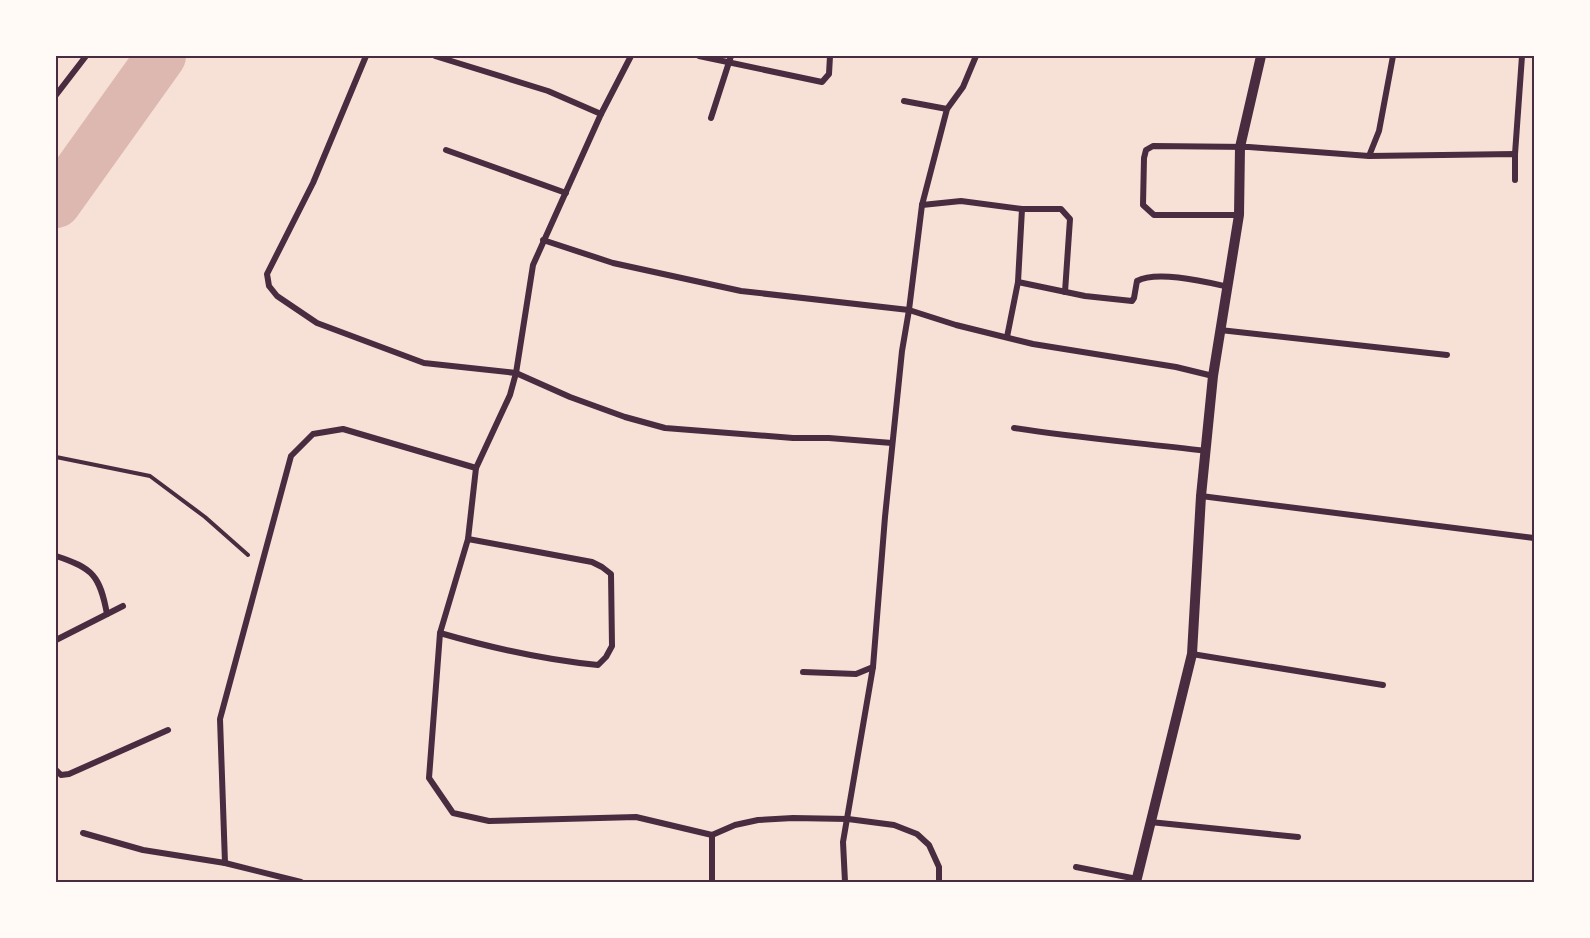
<svg xmlns="http://www.w3.org/2000/svg" width="1590" height="938" font-family="'Public Sans',sans-serif">
<rect width="100%" height="100%" fill="#f7e1d7"/>
<g fill="none" stroke-linecap="round" stroke-linejoin="round">
<!-- river -->
<path stroke="#dcb8b0" stroke-width="50" d="M 56,203 L 161,56"/>
<!-- path -->
<path stroke="#4a2c40" stroke-width="4" d="M 56,457 L 150,476 L 205,517 L 248,555"/>
<!-- minor -->
<g stroke="#4a2c40" stroke-width="6">
<path d="M 366,56 L 313,183 L 267,274 L 269,286 L 277,296 L 317,323 L 424,363 L 516,373 L 570,397 L 625,417 L 665,428 L 793,438 L 829,438 L 892,443"/>
<path d="M 435,56 L 548,91 L 601,114 L 533,265 L 516,373 L 510,395 L 476,468 L 468,539 L 440,633 L 429,778 L 453,813 L 489,821 L 636,817 L 712,835 L 735,825 L 758,820 L 793,818 L 848,819 L 894,825 L 917,834 L 929,845 L 939,867 L 939,882"/>
<path d="M 699,56 L 822,82 L 829,74 L 830,56"/>
<path d="M 56,95 L 86,56"/>
<path d="M 904,101 L 947,109"/>
<path d="M 601,114 L 631,56"/>
<path d="M 711,118 L 731,56"/>
<path d="M 446,150 L 566,193"/>
<path d="M 1515,154 L 1522,56"/>
<path d="M 1369,156 L 1379,131 L 1393,56"/>
<path d="M 922,205 L 961,201 L 1022,209 L 1061,209 L 1070,219 L 1065,292"/>
<path d="M 1239,215 L 1154,215 L 1143,205 L 1144,158 L 1146,150 L 1153,146 L 1249,147 L 1369,156 L 1515,154 L 1515,180"/>
<path d="M 543,240 L 613,263 L 741,291 L 909,310 L 956,325 L 1033,344 L 1176,367 L 1213,376"/>
<path d="M 1018,282 L 1085,296 L 1132,301 L 1134,298 L 1137,281 C 1157,270 1206,282 1229,287"/>
<path d="M 1220,330 L 1447,355"/>
<path d="M 1007,337 L 1018,282 L 1022,209"/>
<path d="M 1014,428 C 1077,438 1142,443 1206,451"/>
<path d="M 1201,496 L 1534,538"/>
<path d="M 56,556 C 93,568 100,576 107,614"/>
<path d="M 440,633 C 492,648 544,660 598,665 L 606,657 L 612,646 L 611,574 L 602,567 L 592,562 L 468,539"/>
<path d="M 56,640 L 123,606"/>
<path d="M 1192,654 L 1383,685"/>
<path d="M 803,672 L 856,674 L 873,667"/>
<path d="M 56,770 L 61,775 L 69,774 L 168,730"/>
<path d="M 1150,822 L 1298,837"/>
<path d="M 83,833 L 143,850 L 225,863 L 301,882"/>
<path d="M 712,835 L 712,882"/>
<path d="M 225,863 L 220,719 L 291,456 L 313,434 L 343,429 L 476,468"/>
<path d="M 1076,867 L 1137,879"/>
<path d="M 845,882 L 843,842 L 873,667 L 885,517 L 902,351 L 909,310 L 922,205 L 947,109 L 963,87 L 976,56"/>
</g>
<!-- tertiary -->
<path stroke="#4a2c40" stroke-width="10" d="M 1136,882 L 1192,654 L 1201,496 L 1213,376 L 1239,215 L 1240,147 L 1261,56"/>
</g>
<!-- border -->
<rect width="1590" height="938" fill="none" stroke="#fffaf5" stroke-width="114"/>
<rect x="57" y="57" width="1476" height="824" fill="none" stroke="#4a2c40" stroke-width="2"/>
</svg>
